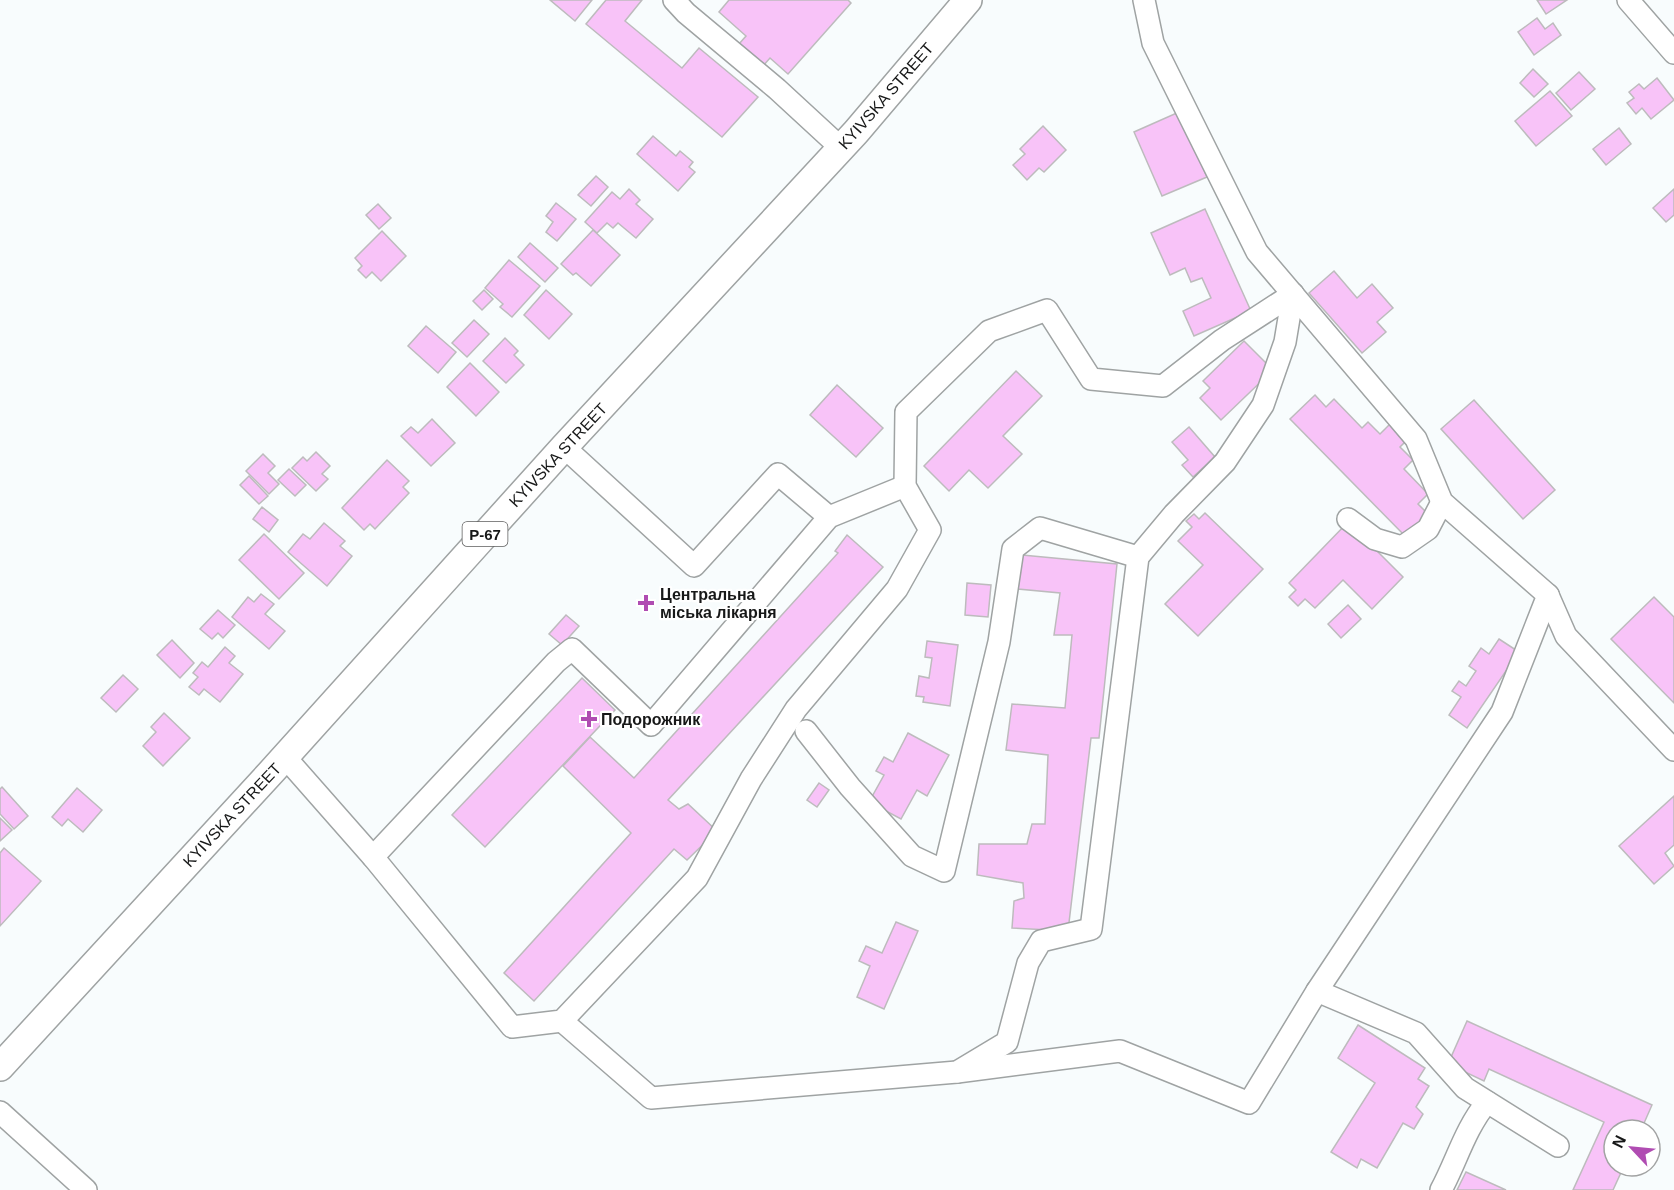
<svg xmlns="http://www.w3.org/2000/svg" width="1674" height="1190" font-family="Helvetica,sans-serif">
<rect width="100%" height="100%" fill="#f8fcfd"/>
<!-- building -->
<g fill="#f8c3f8" stroke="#bdbbbd" stroke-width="1.5">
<path d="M 550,0 L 592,0 L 575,21 Z"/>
<path d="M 606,0 L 642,0 L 625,21 L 682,68 L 699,48 L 758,97 L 722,137 L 586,24 Z"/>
<path d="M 729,0 L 848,0 L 851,3 L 788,74 L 770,58 L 763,66 L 739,44 L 746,36 L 719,12 Z"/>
<path d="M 1537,0 L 1567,0 L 1546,14 Z"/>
<path d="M 1537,18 L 1545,29 L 1553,23 L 1561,35 L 1534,55 L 1518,32 Z"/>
<path d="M 1533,69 L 1548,84 L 1534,97 L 1520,83 Z"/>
<path d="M 1579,72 L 1595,89 L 1571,110 L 1556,93 Z"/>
<path d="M 1657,78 L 1674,100 L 1651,119 L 1642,108 L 1636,114 L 1627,103 L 1634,98 L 1629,92 L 1639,84 L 1644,89 Z"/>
<path d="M 1550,91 L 1572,116 L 1536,146 L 1515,121 Z"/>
<path d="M 1179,112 L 1207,177 L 1162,196 L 1134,132 Z"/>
<path d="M 1043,126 L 1066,150 L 1044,172 L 1039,168 L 1027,180 L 1013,165 L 1025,154 L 1020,149 Z"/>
<path d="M 1619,128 L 1631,144 L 1606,165 L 1593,149 Z"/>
<path d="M 653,136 L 676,156 L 680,151 L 693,162 L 689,167 L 695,172 L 678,191 L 637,154 Z"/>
<path d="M 596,176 L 608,187 L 591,206 L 578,195 Z"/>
<path d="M 629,189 L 640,200 L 636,204 L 653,219 L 636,238 L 618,223 L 613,228 L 607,223 L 597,233 L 585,222 L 612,192 L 620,199 Z"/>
<path d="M 1674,189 L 1674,215 L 1666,222 L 1653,208 Z"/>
<path d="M 556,203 L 576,219 L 557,241 L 546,232 L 553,222 L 546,216 Z"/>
<path d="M 378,204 L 391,218 L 379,229 L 366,215 Z"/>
<path d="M 1205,209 L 1251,311 L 1194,336 L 1183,311 L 1211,298 L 1202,278 L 1191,282 L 1185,268 L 1170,275 L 1151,233 Z"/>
<path d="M 593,230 L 620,255 L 591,286 L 576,273 L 573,275 L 561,264 Z"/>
<path d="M 382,231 L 406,256 L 381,281 L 372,272 L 366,278 L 358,270 L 362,266 L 355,258 Z"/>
<path d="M 530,243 L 558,268 L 545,282 L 518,257 Z"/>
<path d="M 509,260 L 540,286 L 512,317 L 500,307 L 503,304 L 485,288 Z"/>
<path d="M 1334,271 L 1357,298 L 1372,284 L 1393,308 L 1377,322 L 1386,332 L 1362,353 L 1309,293 Z"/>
<path d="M 484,290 L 493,299 L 482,310 L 473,301 Z"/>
<path d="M 546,290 L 572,314 L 549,339 L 524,315 Z"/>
<path d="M 474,320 L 489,334 L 467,357 L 452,343 Z"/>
<path d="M 426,326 L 456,352 L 438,373 L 408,346 Z"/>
<path d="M 505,338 L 518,351 L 514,355 L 524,365 L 506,383 L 483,361 Z"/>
<path d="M 1244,341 L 1273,370 L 1221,420 L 1200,398 L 1210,388 L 1203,381 Z"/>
<path d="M 470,363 L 499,392 L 476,416 L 447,387 Z"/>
<path d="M 1016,371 L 1042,396 L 1003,436 L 1022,454 L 988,488 L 969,470 L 949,491 L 924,466 Z"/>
<path d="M 837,385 L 883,428 L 856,457 L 810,415 Z"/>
<path d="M 1315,395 L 1326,407 L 1334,399 L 1362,428 L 1368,422 L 1380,434 L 1393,421 L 1409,438 L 1400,447 L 1413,460 L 1404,469 L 1428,494 L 1418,504 L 1428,514 L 1405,536 L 1290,419 Z"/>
<path d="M 1474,400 L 1555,490 L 1523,519 L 1441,429 Z"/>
<path d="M 432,419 L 455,443 L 431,466 L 401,436 L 411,427 L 418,433 Z"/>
<path d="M 1189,427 L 1215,457 L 1193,477 L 1182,465 L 1188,460 L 1172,442 Z"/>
<path d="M 316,452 L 330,466 L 322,474 L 328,479 L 316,491 L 292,468 L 303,457 L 307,461 Z"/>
<path d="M 263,454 L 275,466 L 268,473 L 279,484 L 269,494 L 246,471 Z"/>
<path d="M 387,460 L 409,481 L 403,487 L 409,493 L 375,529 L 370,524 L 364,530 L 342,508 Z"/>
<path d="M 289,469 L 306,485 L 295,496 L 278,480 Z"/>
<path d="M 249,476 L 268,496 L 259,504 L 240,485 Z"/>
<path d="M 262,507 L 278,520 L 269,532 L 253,519 Z"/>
<path d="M 1205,513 L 1263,569 L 1198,636 L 1165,604 L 1203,565 L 1178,541 L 1192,527 L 1186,521 L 1194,514 L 1199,519 Z"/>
<path d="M 1348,522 L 1403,577 L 1372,609 L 1343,580 L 1315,608 L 1305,599 L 1298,606 L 1289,597 L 1296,590 L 1289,583 Z"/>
<path d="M 324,523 L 345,541 L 340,546 L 352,556 L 327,586 L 288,552 L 303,534 L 310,539 Z"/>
<path d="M 264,534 L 304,573 L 279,599 L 239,560 Z"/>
<path d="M 847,535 L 883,567 L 668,800 L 679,809 L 688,804 L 717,831 L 687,860 L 674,849 L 534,1001 L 504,973 L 631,833 L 563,766 L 590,737 L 634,778 L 838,553 L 835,551 Z"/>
<path d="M 1022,555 L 1117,564 L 1099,738 L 1091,738 L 1068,931 L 1012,928 L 1014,901 L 1024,898 L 1023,883 L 977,875 L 979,844 L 1027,844 L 1032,824 L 1045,824 L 1048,755 L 1006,750 L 1012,704 L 1065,708 L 1072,635 L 1054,635 L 1060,593 L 1018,589 Z"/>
<path d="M 967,583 L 991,585 L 988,617 L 965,615 Z"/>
<path d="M 261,594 L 274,604 L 265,614 L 285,631 L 269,649 L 232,617 L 248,597 L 254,602 Z"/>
<path d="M 1654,597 L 1674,617 L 1674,703 L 1611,639 Z"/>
<path d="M 1348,605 L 1361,619 L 1341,638 L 1328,624 Z"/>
<path d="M 218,610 L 235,625 L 223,638 L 218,633 L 212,639 L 200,629 Z"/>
<path d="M 566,615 L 579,626 L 562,645 L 549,634 Z"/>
<path d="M 1499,639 L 1519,652 L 1467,728 L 1449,715 L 1461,697 L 1452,691 L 1459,681 L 1466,686 L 1476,671 L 1469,666 L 1481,648 L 1489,654 Z"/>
<path d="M 172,640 L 194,663 L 180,678 L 157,655 Z"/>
<path d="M 927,641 L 958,645 L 950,706 L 923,702 L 924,697 L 916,696 L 919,676 L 929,678 L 932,658 L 925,657 Z"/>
<path d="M 225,647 L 235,656 L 229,663 L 243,674 L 220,702 L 204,689 L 199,695 L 189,687 L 198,677 L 193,673 L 202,662 L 208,667 Z"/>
<path d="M 123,675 L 138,689 L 116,712 L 101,698 Z"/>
<path d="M 582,678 L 615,710 L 485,847 L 452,815 Z"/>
<path d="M 164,713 L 190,738 L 163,766 L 143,746 L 156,732 L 151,727 Z"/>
<path d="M 908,733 L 949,755 L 927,796 L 917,790 L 901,819 L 869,802 L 884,775 L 876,771 L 884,757 L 893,762 Z"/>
<path d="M 819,783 L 829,790 L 817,807 L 807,800 Z"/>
<path d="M 2,787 L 28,816 L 14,829 L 0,814 L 0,789 Z"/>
<path d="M 77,788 L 102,810 L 83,832 L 68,819 L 62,826 L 52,817 Z"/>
<path d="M 1674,796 L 1674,845 L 1665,853 L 1674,866 L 1654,884 L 1619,846 Z"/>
<path d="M 0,818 L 12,830 L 0,841 Z"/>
<path d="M 4,848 L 41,881 L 0,926 L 0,853 Z"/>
<path d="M 896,922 L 918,931 L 884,1009 L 857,997 L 870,966 L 859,961 L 866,946 L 882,953 Z"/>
<path d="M 1467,1021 L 1652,1105 L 1641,1130 L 1614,1130 L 1614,1166 L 1624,1166 L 1613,1190 L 1573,1190 L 1604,1122 L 1489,1069 L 1484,1081 L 1448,1064 Z"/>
<path d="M 1358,1025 L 1425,1068 L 1418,1079 L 1429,1086 L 1416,1107 L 1423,1114 L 1414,1129 L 1403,1123 L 1377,1168 L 1361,1159 L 1357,1168 L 1331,1152 L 1375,1083 L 1338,1058 Z"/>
<path d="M 1466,1172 L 1506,1190 L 1457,1190 Z"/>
</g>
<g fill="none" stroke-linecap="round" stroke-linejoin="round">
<defs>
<g id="minor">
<path d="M 674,0 L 686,13 L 777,89 L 841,148"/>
<path d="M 1628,0 L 1674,53"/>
<path d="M 564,447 L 694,566 L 778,474 L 829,517"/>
<path d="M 1348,519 L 1375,539 L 1402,547 L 1428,529 L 1442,502"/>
<path d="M 1548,595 L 1566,636 L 1674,750"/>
<path d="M 806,731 L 850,787 L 912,856 L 944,871 L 999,642 L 1013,549 L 1040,528 L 1138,557"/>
<path d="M 285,757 L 373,857 L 512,1027 L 562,1021 L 697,878 L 751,779 L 796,709 L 897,589 L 930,530 L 905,486 L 906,412 L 989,331 L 1047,310 L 1091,379 L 1163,386 L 1222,340 L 1293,294"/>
<path d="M 373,857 L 556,662 L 572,649 L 651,725 L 829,517 L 905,486"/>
<path d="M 1317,991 L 1416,1033 L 1465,1088 L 1558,1146"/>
<path d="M 562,1021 L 651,1098 L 957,1072 L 1007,1042 L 1028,963 L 1041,941 L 1091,929 L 1138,557 L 1174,514 L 1225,462 L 1263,405 L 1285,342 L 1293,294"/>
<path d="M 957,1072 L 1120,1051 L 1249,1103 L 1317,991 L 1502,712 L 1548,595 L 1442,502 L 1416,439 L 1257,252 L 1153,43 L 1144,0"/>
<path d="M 0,1112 L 86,1190"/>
<path d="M 1441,1190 C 1457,1160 1465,1129 1487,1102"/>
</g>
<path id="major" d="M 0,1067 L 274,769 L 564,447 L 856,132 L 968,0"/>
</defs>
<!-- minor casing -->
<use href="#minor" stroke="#9fa3a3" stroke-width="24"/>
<!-- major casing -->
<use href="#major" stroke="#9fa3a3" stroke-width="30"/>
<!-- minor -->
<use href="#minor" stroke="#fff" stroke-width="21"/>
<!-- major -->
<use href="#major" stroke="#fff" stroke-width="27"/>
</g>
<!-- markers -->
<g fill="#b04cb2" stroke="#fff" stroke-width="2">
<path d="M643 594h6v6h6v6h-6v6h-6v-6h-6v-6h6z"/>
<path d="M586 710h6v6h6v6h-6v6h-6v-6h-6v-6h6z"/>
</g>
<g text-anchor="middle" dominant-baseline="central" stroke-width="4.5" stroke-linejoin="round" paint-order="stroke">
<!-- shield labels -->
<rect fill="#fff" stroke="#5d5d5d" stroke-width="1.5" x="462.5" y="522" width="45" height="24" rx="4.5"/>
<g font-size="15" font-weight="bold" fill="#171818">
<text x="485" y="534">Р-67</text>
</g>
<!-- street labels -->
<g font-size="16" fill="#171818" stroke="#fff">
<text transform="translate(886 96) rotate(-49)">KYIVSKA STREET</text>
<text transform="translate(558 455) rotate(-47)">KYIVSKA STREET</text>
<text transform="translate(232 815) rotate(-47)">KYIVSKA STREET</text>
</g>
<!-- poi labels -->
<g font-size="16" font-weight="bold" fill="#171818" stroke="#fff" text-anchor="start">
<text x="660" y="594">Центральна<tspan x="660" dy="18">міська лікарня</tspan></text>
<text x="601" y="719">Подорожник</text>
</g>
</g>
<!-- north arrow -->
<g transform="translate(1632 1148) rotate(296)"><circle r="28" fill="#ffffff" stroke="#a2a3a3" stroke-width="1.5"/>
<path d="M0-4.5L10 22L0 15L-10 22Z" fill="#b04cb2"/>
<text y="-9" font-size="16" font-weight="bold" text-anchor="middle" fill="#171818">N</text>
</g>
</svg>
